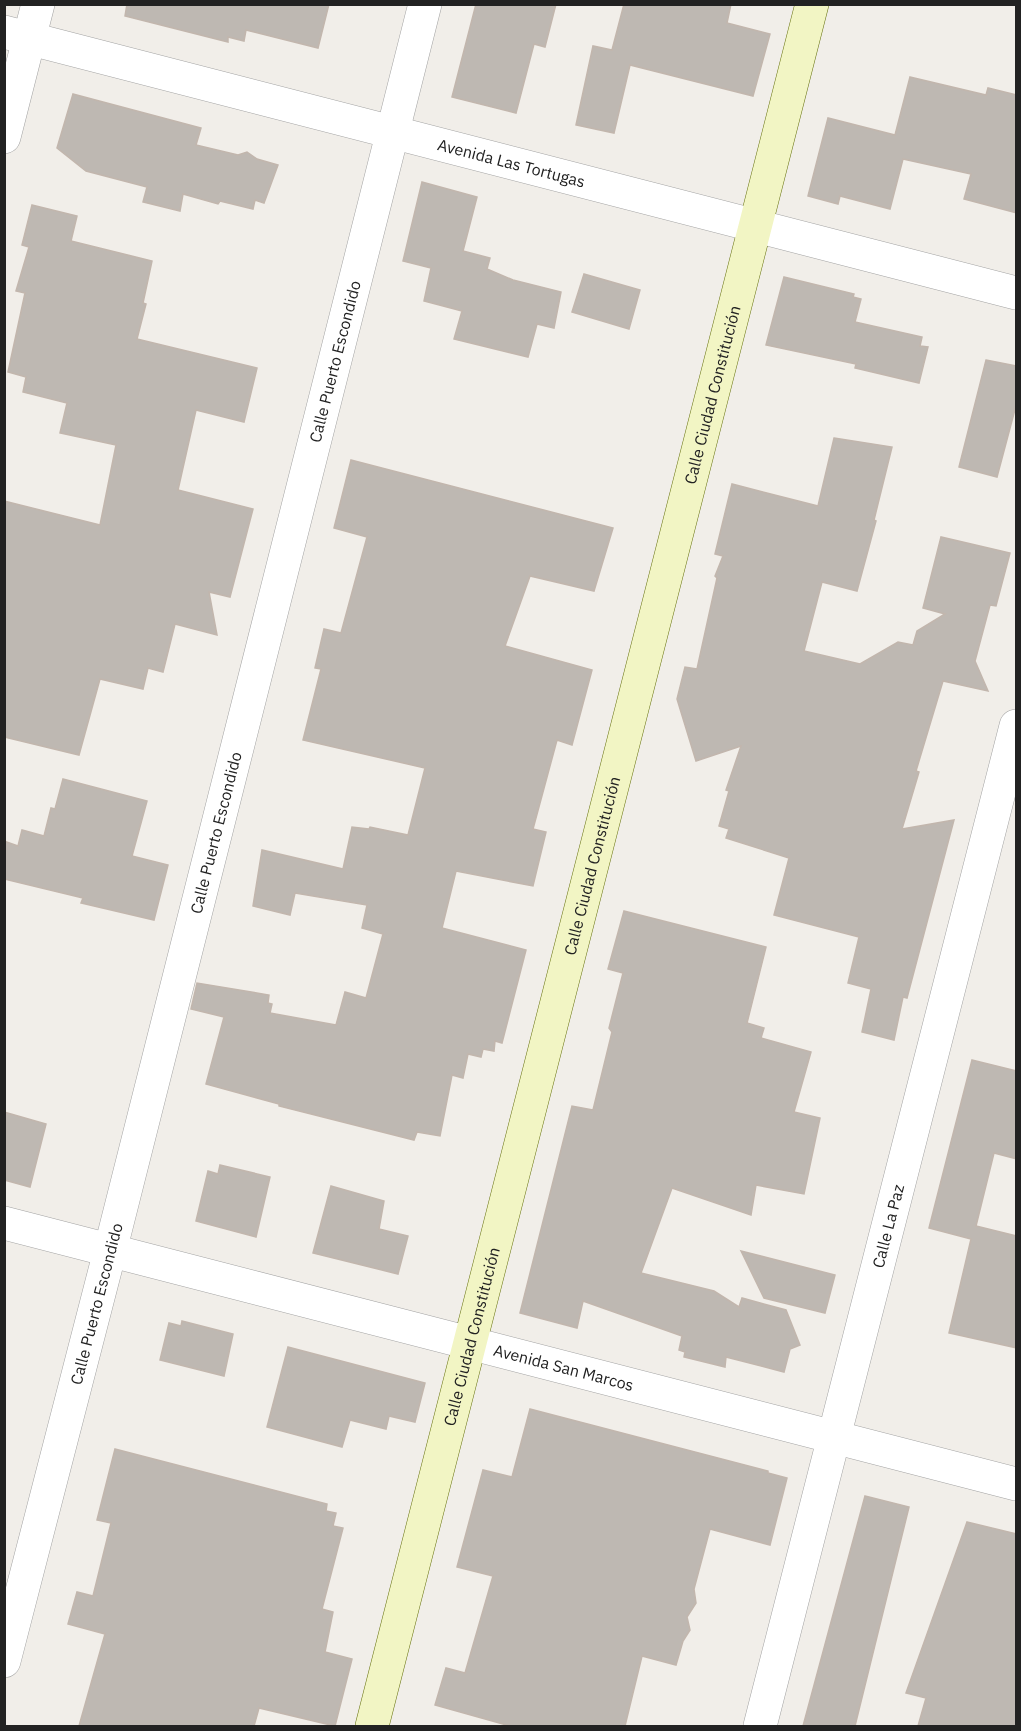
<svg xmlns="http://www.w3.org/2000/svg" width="1021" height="1731" font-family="'IBM Plex Sans',sans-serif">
<rect width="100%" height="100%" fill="#f1eee9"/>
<!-- building -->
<g fill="#beb8b2" stroke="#c2b6ad" stroke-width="1.5">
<path d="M 127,4 L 329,4 L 318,48 L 246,30 L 244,41 L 228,37 L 228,42 L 125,16 Z"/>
<path d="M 476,4 L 556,4 L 545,47 L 534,44 L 516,113 L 452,97 Z"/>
<path d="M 624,4 L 731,4 L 727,23 L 770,34 L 753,96 L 630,65 L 614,133 L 576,125 L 593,46 L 612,50 Z"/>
<path d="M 910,77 L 986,95 L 988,88 L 1017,95 L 1017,213 L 964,199 L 971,174 L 903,159 L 890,209 L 840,196 L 838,204 L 808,196 L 828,118 L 895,135 Z"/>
<path d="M 73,94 L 201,128 L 196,145 L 238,155 L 247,152 L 257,159 L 278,165 L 264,203 L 255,200 L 253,209 L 220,201 L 218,204 L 183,194 L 180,211 L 143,202 L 147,187 L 86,171 L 57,148 Z"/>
<path d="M 422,182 L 477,197 L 463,251 L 490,258 L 487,269 L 513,280 L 561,292 L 554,328 L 537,324 L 528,357 L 454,339 L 462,311 L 424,301 L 431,268 L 403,261 Z"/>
<path d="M 32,205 L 77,216 L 71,241 L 152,261 L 143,303 L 146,304 L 137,339 L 257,368 L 244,422 L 196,410 L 178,490 L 253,509 L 230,597 L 209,592 L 217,635 L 175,624 L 163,672 L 148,668 L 143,689 L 100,679 L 79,755 L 4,737 L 4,501 L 100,525 L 116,445 L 60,433 L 67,403 L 23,392 L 26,377 L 8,372 L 25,293 L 16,291 L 29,247 L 22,245 Z"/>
<path d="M 584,274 L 640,290 L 629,329 L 572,312 Z"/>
<path d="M 784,277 L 854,294 L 853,297 L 861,299 L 855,322 L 922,337 L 920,346 L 928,347 L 919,383 L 855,368 L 856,364 L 766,345 Z"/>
<path d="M 986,360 L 1017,366 L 1017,402 L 997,477 L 959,467 Z"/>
<path d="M 834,438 L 892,447 L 874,520 L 876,521 L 857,591 L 822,582 L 804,651 L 860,664 L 898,642 L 913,645 L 917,631 L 945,614 L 923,608 L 941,537 L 1010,553 L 996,606 L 990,605 L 975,661 L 988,691 L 943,681 L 916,771 L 919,772 L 902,829 L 954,820 L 907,998 L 903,997 L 894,1040 L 862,1032 L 871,989 L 848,983 L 859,937 L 774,915 L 789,858 L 726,838 L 729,829 L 719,826 L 729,791 L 726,790 L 741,746 L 696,761 L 677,699 L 685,667 L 697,669 L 717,578 L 715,576 L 723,556 L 715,554 L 732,484 L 818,506 Z"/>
<path d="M 351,460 L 613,528 L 594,591 L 530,576 L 505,646 L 592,670 L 572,745 L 557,740 L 533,829 L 546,832 L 533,886 L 456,871 L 442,928 L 526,950 L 502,1043 L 495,1041 L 494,1051 L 483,1049 L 481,1057 L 468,1054 L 463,1078 L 452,1075 L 440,1136 L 417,1132 L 414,1140 L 279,1106 L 279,1104 L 206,1084 L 224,1017 L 191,1009 L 197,983 L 269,995 L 268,1003 L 272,1004 L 270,1013 L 336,1025 L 345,992 L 366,998 L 383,934 L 362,928 L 367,905 L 295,893 L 290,915 L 253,906 L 262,850 L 343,869 L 352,827 L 369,829 L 370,827 L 408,835 L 425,768 L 303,740 L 321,669 L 315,668 L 324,629 L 341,633 L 367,537 L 334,528 Z"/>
<path d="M 63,779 L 147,801 L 132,856 L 168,865 L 154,920 L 81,903 L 83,898 L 4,879 L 4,841 L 18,846 L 22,830 L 44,836 L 51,808 L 55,809 Z"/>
<path d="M 624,911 L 766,947 L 747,1023 L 764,1028 L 761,1038 L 811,1052 L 794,1112 L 820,1118 L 804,1194 L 756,1185 L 751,1215 L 672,1188 L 641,1273 L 714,1291 L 739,1307 L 742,1298 L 786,1310 L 800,1345 L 790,1349 L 784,1372 L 726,1357 L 725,1367 L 684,1357 L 685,1352 L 679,1350 L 682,1336 L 583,1301 L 577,1328 L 520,1313 L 572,1106 L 593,1110 L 612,1032 L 609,1028 L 623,973 L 608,969 Z"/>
<path d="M 972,1060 L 1017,1071 L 1017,1159 L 994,1153 L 976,1226 L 1017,1236 L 1017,1348 L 949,1333 L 971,1239 L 929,1228 Z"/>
<path d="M 4,1112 L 46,1124 L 30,1187 L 4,1180 Z"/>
<path d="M 220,1165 L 270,1177 L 256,1237 L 196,1221 L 208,1171 L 218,1174 Z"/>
<path d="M 331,1186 L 384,1201 L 379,1229 L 408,1236 L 398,1274 L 313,1253 Z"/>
<path d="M 741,1251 L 835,1275 L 825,1313 L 764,1298 Z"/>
<path d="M 182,1321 L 233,1334 L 224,1376 L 160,1360 L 169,1323 L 181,1326 Z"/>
<path d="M 288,1347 L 425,1383 L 415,1422 L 389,1416 L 386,1429 L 350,1420 L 342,1447 L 267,1427 Z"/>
<path d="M 530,1409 L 768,1471 L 768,1473 L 787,1478 L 770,1545 L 710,1529 L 694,1589 L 696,1603 L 687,1617 L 690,1630 L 683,1641 L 676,1665 L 642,1656 L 625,1726 L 510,1726 L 435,1705 L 446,1668 L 465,1673 L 493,1576 L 457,1567 L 483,1470 L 512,1477 Z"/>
<path d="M 115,1449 L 327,1504 L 326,1511 L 336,1513 L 333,1526 L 343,1528 L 322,1609 L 333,1612 L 325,1652 L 352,1659 L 335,1726 L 259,1708 L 254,1726 L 79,1726 L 105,1634 L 68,1624 L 77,1592 L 93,1596 L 111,1523 L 97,1520 Z"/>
<path d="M 865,1496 L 909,1507 L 855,1726 L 803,1726 Z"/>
<path d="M 967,1522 L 1017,1534 L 1017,1726 L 918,1726 L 926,1698 L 906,1693 Z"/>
</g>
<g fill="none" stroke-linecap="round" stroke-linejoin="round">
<defs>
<g id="street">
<path id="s1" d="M 4,32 L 1016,293"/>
<path d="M 4,137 L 38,4"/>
<path id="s2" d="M 4,1223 L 1016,1484"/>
<path id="s3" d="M 4,1661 L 110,1251 L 425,4"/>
<path id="s4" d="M 760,1726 L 1016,726"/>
</g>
<g id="secondary">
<path id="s5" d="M 372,1726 L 812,4"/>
</g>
</defs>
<!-- street casing -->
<use href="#street" stroke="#a3a3a3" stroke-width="34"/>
<!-- secondary casing -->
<use href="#secondary" stroke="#677210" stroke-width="34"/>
<!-- street -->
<use href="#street" stroke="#fff" stroke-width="33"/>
<!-- secondary -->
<use href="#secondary" stroke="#f2f5c4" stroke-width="33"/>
</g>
<g text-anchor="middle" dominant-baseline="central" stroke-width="4.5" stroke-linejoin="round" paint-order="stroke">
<!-- street labels -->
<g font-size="16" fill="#222" stroke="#fff">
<text stroke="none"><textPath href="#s1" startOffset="524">Avenida Las Tortugas</textPath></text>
<text stroke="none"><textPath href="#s3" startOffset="1341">Calle Puerto Escondido</textPath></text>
<text stroke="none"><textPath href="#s5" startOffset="1374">Calle Ciudad Constitución</textPath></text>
<text stroke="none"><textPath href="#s3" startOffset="855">Calle Puerto Escondido</textPath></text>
<text stroke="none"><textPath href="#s5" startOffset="888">Calle Ciudad Constitución</textPath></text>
<text stroke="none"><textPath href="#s4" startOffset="516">Calle La Paz</textPath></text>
<text stroke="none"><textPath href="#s3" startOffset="369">Calle Puerto Escondido</textPath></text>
<text stroke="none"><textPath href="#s5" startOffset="402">Calle Ciudad Constitución</textPath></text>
<text stroke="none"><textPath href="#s2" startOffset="578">Avenida San Marcos</textPath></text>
</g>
</g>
<!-- border -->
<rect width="1021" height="1731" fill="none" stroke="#222222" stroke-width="12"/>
</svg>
